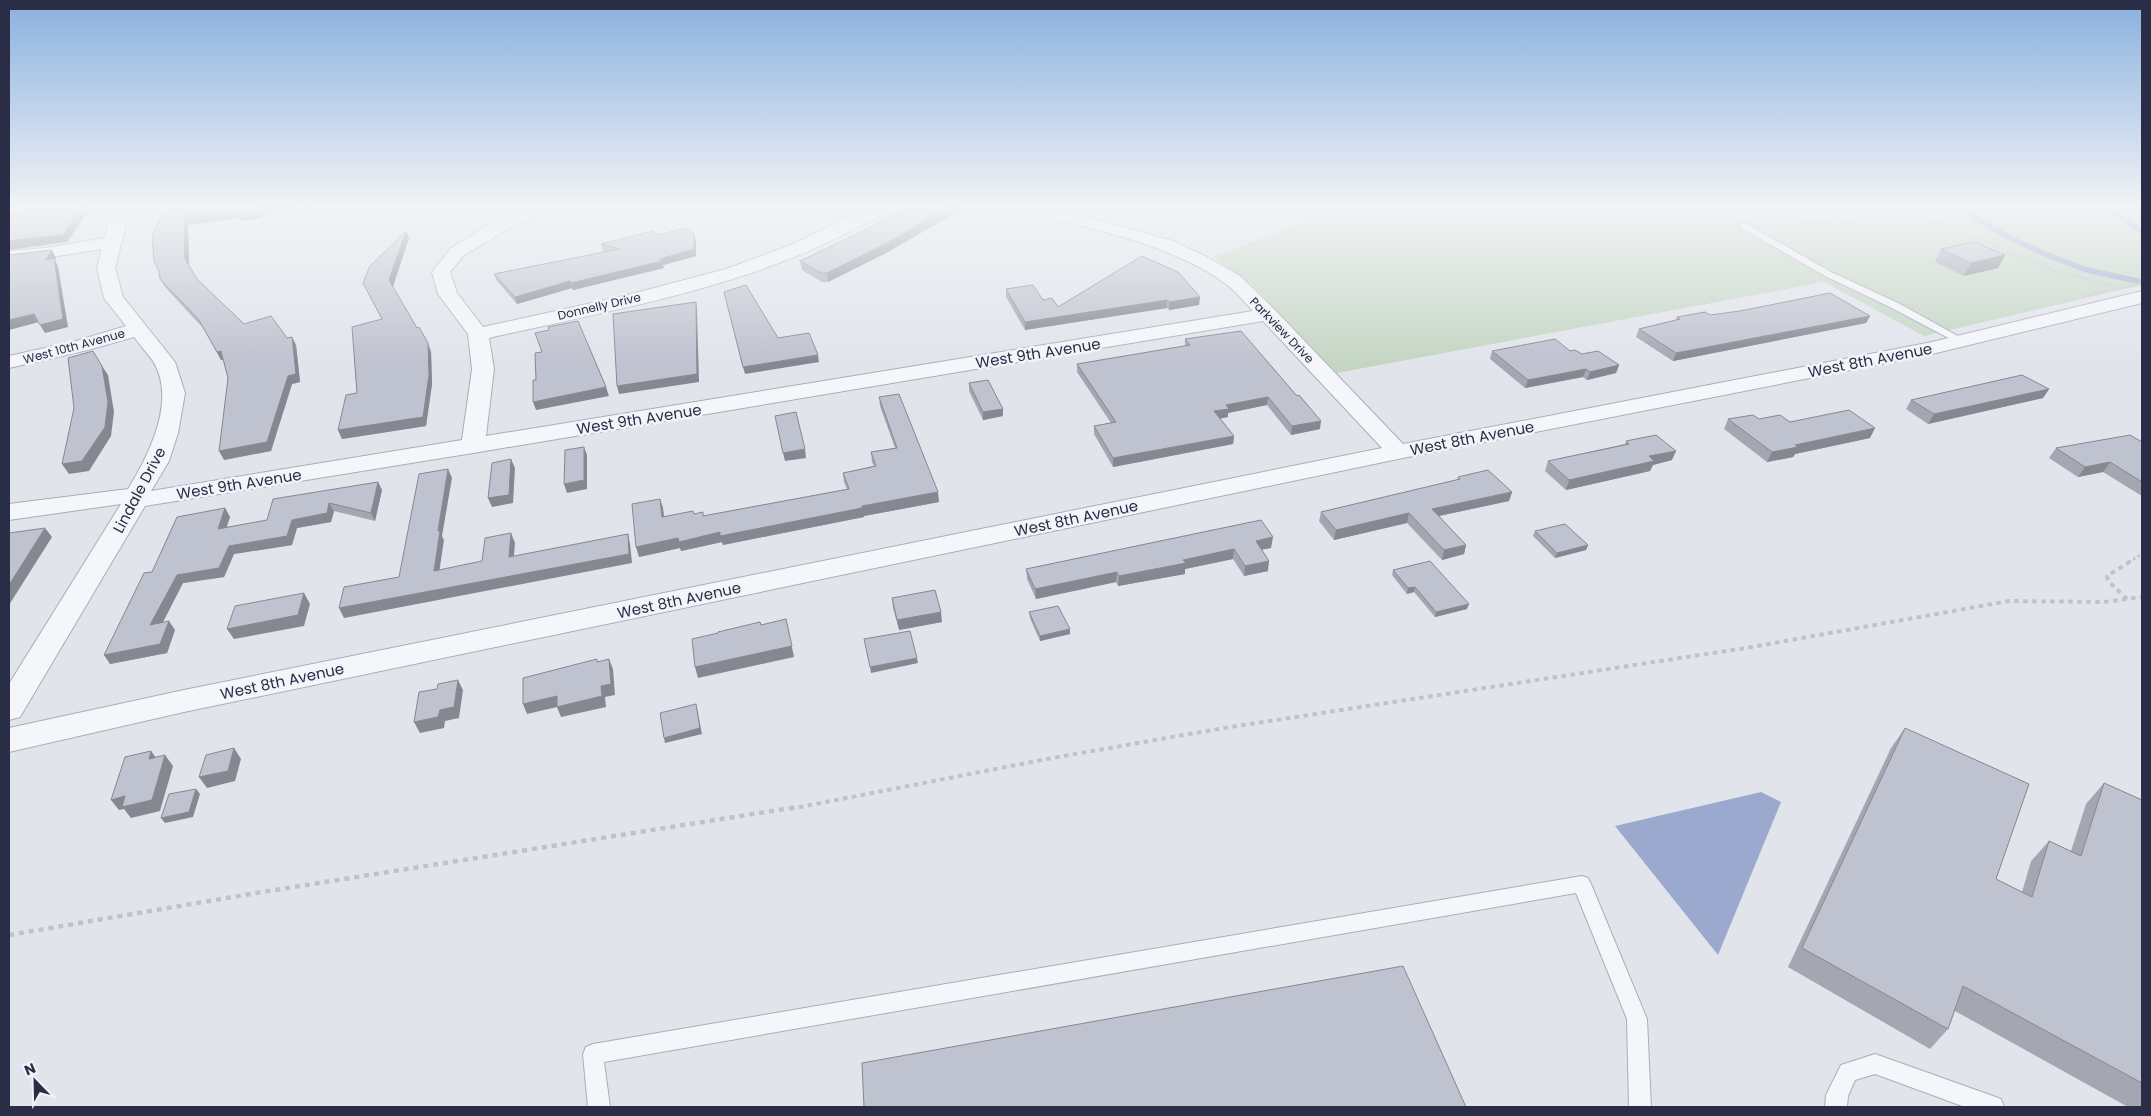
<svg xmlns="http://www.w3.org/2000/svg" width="2151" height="1116" font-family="Poppins,sans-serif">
<rect width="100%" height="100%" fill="#e2e4ec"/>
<!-- green -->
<path fill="#c4d6c3" d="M 1256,206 L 2142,206 L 2142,285 L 1924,336 L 1824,282 L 1337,373 L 1253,286 L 1213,257 L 1311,220 Z"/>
<!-- water -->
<path fill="#9ba9ce" d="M 1761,792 L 1781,802 L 1718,955 L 1615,826 Z"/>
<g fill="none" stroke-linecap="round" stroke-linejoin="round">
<!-- stream -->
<g stroke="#9ba9ce" stroke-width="5.5">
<path d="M 1977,206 L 1971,212 L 1973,217 L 2012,239 L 2050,256 L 2087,270 L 2142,282"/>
<path d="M 2113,206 L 2114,212 L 2142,232"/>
</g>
<defs>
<g id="service">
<path d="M 1745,223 L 1831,272 L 1898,303 L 1967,341 L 1966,343 L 1958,343 L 1890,307 L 1825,276 L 1742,228 L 1740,226 Z"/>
<path d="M 1582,876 L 1588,878 L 1591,884 L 1647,1019 L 1651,1107 L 1629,1107 L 1627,1019 L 1576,893 L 604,1062 L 610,1107 L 588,1107 L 583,1054 L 586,1047 L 593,1044 Z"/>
<path d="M 1875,1054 L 1993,1096 L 2001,1099 L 2004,1107 L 1965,1107 L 1875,1074 L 1855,1080 L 1848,1096 L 1847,1107 L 1825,1107 L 1826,1095 L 1841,1065 Z"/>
</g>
<path id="minor" d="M 119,206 L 136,206 L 126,224 L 115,268 L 123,297 L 175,362 L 185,393 L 178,433 L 169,461 L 151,491 L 462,440 L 472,369 L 468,334 L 438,294 L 432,272 L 451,248 L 502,217 L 526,206 L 549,206 L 547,210 L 514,225 L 463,256 L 450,272 L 457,293 L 483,327 L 624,296 L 726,269 L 791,245 L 871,206 L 893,206 L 891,210 C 858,227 824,246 789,259 C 693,297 589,315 489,338 L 494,369 L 486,436 L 1253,311 C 1244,302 1236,291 1226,284 C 1173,244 1087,228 1023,210 L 1021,206 L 1049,206 L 1173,241 L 1207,257 L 1240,276 L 1275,310 L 1403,444 L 1932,342 L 2142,291 L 2142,303 L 1932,354 L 1398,459 L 184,712 L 9,752 L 9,728 L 184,690 L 1382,448 L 1263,321 L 473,453 L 145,506 L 20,717 L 9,720 L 9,684 L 121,504 L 9,520 L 9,504 L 128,489 C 149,455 177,400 153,361 C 147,353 140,345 134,337 L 88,350 L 9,368 L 9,356 L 76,341 L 126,326 L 104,298 L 97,268 L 102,249 L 45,258 L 9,261 L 9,251 L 45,248 L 105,238 L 108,224 Z"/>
</defs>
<!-- service casing -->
<use href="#service" stroke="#aaadba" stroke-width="2"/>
<!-- minor casing -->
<use href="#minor" stroke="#aaadba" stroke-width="2"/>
<!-- path-far2 -->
<g stroke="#c0c2ca" stroke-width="2.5" stroke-dasharray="2.5 2.5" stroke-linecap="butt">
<path d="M 1732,206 L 1742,211"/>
<path d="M 1765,218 L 1839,224 L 1889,213 L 1907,214 L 1944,224 L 2054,271 L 2112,285"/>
<path d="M 2129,562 L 2142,554"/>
</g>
<!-- path-far1 -->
<g stroke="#c0c2ca" stroke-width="4" stroke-dasharray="4.5 4.5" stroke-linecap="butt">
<path d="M 2127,599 L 2108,581 L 2107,576 L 2131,561"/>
<path d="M 790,809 L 1052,758 L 1224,728 L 1752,647 L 2009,601 L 2104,602 L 2142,597"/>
</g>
<!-- path -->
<path stroke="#c0c2ca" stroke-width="4.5" stroke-dasharray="5 5" stroke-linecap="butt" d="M 9,935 L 256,893 L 797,807"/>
<!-- service -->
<use href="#service" fill="#f5f6f9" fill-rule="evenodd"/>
<!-- minor -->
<use href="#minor" fill="#f5f6f9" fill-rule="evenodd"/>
<!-- path-bridge -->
<path stroke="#c0c2ca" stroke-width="2.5" stroke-dasharray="2.5 2.5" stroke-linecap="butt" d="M 2084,296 L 2142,283"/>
</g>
<!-- wall -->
<g fill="#a4a7b2">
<path d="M 166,206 L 323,206 L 303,211 L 301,207 L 263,213 L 262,218 L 240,221 L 239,218 L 188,225 L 189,266 L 197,279 L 244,324 L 287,338 L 292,337 L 296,345 L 300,382 L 292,384 L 271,451 L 224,460 L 228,378 L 224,360 L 221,360 L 203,328 L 164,286 L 160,279 Z"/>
<path d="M 960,210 L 888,252 L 828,282 L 822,282 L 802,270 L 800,261 Z"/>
<path d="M 694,234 L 696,241 L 696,256 L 663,265 L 664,268 L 573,290 L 572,288 L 517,304 L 497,281 L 494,274 L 606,252 L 603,251 L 601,244 L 657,235 Z"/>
<path d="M 409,238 L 393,287 L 431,352 L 432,384 L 426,426 L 342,439 L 338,430 L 357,393 L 382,319 L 367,291 L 363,283 Z"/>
<path d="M 1941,249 L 2005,255 L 1998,268 L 1964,276 L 1935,262 Z"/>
<path d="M 1142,256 L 1199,305 L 1169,310 L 1167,308 L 1025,330 L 1006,297 L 1006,289 L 1043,300 L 1058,307 Z"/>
<path d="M 1710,315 L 1870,316 L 1866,323 L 1673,361 L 1636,337 L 1639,329 L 1676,320 L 1677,317 Z"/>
<path d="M 1185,339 L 1320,429 L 1291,435 L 1267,405 L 1228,413 L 1228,417 L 1220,418 L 1234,436 L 1233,444 L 1113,467 L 1094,434 L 1094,426 L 1111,423 L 1077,372 L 1077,364 L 1185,346 Z"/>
<path d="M 1492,351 L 1570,351 L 1619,365 L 1616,373 L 1587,380 L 1583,377 L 1525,388 L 1490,359 Z"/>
<path d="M 969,383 L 1003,409 L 1003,416 L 983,420 L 969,391 Z"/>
<path d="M 2049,389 L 2043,398 L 1928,424 L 1906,409 L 1911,400 Z"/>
<path d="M 879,397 L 939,502 L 864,516 L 864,517 L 723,545 L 722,542 L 681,551 L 680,548 L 639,557 L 660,499 L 663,508 L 664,517 L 694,514 L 703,516 L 847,489 L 844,482 L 843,473 L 874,466 L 872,462 L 871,452 L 895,448 L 880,406 Z"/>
<path d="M 1728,419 L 1759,419 L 1790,422 L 1870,438 L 1795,454 L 1793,457 L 1767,462 L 1724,429 Z"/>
<path d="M 1626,441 L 1672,460 L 1653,465 L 1650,471 L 1566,490 L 1545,471 L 1548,461 L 1625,444 Z"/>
<path d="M 2142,442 L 2142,496 L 2103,472 L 2078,477 L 2049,458 L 2056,448 Z"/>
<path d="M 1458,477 L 1512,492 L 1509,501 L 1439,516 L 1466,545 L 1464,554 L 1442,560 L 1407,523 L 1334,540 L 1319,521 L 1321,512 L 1457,480 Z"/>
<path d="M 378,482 L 382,490 L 375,521 L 334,511 L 331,522 L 297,528 L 292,545 L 234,554 L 224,577 L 183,583 L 162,622 L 175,630 L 167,653 L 110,664 L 152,572 L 225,508 L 230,517 L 226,527 L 267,520 Z"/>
<path d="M 1261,520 L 1271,548 L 1262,549 L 1268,571 L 1244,576 L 1233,559 L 1185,569 L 1185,574 L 1118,586 L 1116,582 L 1036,599 L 1027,579 L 1026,569 Z"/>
<path d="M 1535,531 L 1588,545 L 1586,550 L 1555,558 L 1533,536 Z"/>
<path d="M 1393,570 L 1467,609 L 1435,617 L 1414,592 L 1407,594 L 1392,575 Z"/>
<path d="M 892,598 L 942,622 L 899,630 L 893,608 Z"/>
<path d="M 1029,612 L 1070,629 L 1070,634 L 1040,641 L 1030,618 Z"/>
<path d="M 1905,728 L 1996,879 L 2022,892 L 2031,861 L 2049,841 L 2071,851 L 2086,804 L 2104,783 L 2142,800 L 2142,1107 L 2128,1107 L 1955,1011 L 1948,1029 L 1930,1049 L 1788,967 L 1891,748 Z"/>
</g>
<!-- shaded-wall -->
<g fill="#868891">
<path d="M 82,206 L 92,206 L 67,242 L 9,250 L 9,241 Z"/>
<path d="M 259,206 L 323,206 L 303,211 L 301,207 L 263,213 L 262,218 L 240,221 L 239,218 L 188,225 L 189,266 L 185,259 L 184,217 Z"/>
<path d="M 952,206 L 960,206 L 960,210 L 888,252 L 828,282 L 827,273 Z"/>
<path d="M 406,231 L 409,238 L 392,289 L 389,280 Z"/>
<path d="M 694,234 L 696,241 L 696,256 L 663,265 L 664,268 L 573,290 L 571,283 L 660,259 Z"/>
<path d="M 52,250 L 56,258 L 55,260 L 58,266 L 68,327 L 45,333 L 40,325 L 46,260 Z"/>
<path d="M 2005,255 L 1998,268 L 1964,276 L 1971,263 Z"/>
<path d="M 570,281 L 572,288 L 517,304 L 515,297 Z"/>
<path d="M 1200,297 L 1199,305 L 1169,310 L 1169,302 Z"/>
<path d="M 1167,300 L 1167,308 L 1025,330 L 1025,322 Z"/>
<path d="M 696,302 L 697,310 L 699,382 L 619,394 L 617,386 Z"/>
<path d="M 34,314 L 39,322 L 9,330 L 9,320 Z"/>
<path d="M 1870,316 L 1866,323 L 1673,361 L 1676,353 Z"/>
<path d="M 292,337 L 296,345 L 300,382 L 292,384 L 271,451 L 224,460 L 219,451 Z"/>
<path d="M 428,343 L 431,352 L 432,384 L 426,426 L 342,439 L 338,430 Z"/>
<path d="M 221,351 L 226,359 L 221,360 L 217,352 Z"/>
<path d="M 818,355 L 819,362 L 745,374 L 743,367 Z"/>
<path d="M 1619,365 L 1616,373 L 1587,380 L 1590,372 Z"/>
<path d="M 102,366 L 108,375 L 114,412 L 111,436 L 89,471 L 69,474 L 62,464 Z"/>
<path d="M 1586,369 L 1583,377 L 1525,388 L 1528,380 Z"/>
<path d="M 606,387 L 609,396 L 536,410 L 533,402 Z"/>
<path d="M 2049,389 L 2043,398 L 1928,424 L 1934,414 Z"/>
<path d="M 1268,397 L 1267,405 L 1228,413 L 1228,417 L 1214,420 L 1214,411 L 1226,405 Z"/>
<path d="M 1003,409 L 1003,416 L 983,420 L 983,412 Z"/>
<path d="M 1321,421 L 1320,429 L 1291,435 L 1292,426 Z"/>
<path d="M 1875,428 L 1870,438 L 1795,454 L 1793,457 L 1767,462 L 1772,452 L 1795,445 Z"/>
<path d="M 1234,436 L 1233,444 L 1113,467 L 1113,458 Z"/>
<path d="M 584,447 L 587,455 L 587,489 L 567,493 L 564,484 Z"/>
<path d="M 805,449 L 806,458 L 785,461 L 783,453 Z"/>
<path d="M 1676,451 L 1672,460 L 1653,465 L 1650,471 L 1566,490 L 1569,480 L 1649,456 Z"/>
<path d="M 511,459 L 515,468 L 513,503 L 492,507 L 488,498 Z"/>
<path d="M 2110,462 L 2103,472 L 2078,477 L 2085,467 Z"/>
<path d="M 448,469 L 452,478 L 442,536 L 444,540 L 438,580 L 434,571 L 438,531 Z"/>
<path d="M 378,482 L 382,490 L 375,521 L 371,513 Z"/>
<path d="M 938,492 L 939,502 L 864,516 L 864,517 L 723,545 L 722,542 L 681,551 L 680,548 L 639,557 L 636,547 L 678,538 L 720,532 Z"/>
<path d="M 1512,492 L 1509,501 L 1429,518 L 1432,509 Z"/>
<path d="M 660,499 L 663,508 L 665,527 L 662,517 Z"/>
<path d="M 329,503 L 334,511 L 331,522 L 297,528 L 292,545 L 234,554 L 224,577 L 183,583 L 157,634 L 150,625 L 177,575 L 229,546 L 292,520 Z"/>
<path d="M 225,508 L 230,517 L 223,538 L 218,529 Z"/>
<path d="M 1409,513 L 1407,523 L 1334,540 L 1336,530 Z"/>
<path d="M 45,528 L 52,537 L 9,605 L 9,585 Z"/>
<path d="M 511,533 L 515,543 L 513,567 L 509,557 Z"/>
<path d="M 628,534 L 630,544 L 632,563 L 344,618 L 339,608 Z"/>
<path d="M 1273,537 L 1271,548 L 1255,551 L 1256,541 Z"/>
<path d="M 1466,545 L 1464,554 L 1442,560 L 1444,550 Z"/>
<path d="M 1588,545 L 1586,550 L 1555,558 L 1557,553 Z"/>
<path d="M 1234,549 L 1233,559 L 1185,569 L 1185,574 L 1118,586 L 1119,576 L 1183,560 Z"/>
<path d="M 1269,561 L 1268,571 L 1244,576 L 1245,566 Z"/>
<path d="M 1117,572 L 1116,582 L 1036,599 L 1035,589 Z"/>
<path d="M 1415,587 L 1414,592 L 1407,594 L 1408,588 Z"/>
<path d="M 304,593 L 310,604 L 304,626 L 234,639 L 227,629 Z"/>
<path d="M 1469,604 L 1467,609 L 1435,617 L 1436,612 Z"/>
<path d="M 941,612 L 942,622 L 899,630 L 897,620 Z"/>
<path d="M 786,619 L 794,657 L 698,678 L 695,667 Z"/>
<path d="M 169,621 L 175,630 L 167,653 L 110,664 L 104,655 Z"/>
<path d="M 1070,629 L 1070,634 L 1040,641 L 1040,636 Z"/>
<path d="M 917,658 L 918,663 L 871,673 L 870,667 Z"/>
<path d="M 609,659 L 613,669 L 615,695 L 605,697 L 606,707 L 561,717 L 557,707 L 527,714 L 523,704 Z"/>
<path d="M 458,680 L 463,690 L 459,718 L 445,721 L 444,728 L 420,733 L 414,722 L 440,710 Z"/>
<path d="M 696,704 L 702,734 L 665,743 L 664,738 Z"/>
<path d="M 234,748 L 241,759 L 235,781 L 207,788 L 199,777 Z"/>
<path d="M 151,751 L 159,762 L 149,759 Z"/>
<path d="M 165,755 L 173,766 L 160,811 L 131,818 L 124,809 L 119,810 L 111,800 Z"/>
<path d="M 196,789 L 200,794 L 193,817 L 165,823 L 161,818 Z"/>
</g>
<!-- building -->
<g fill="#bfc2cf" stroke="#868891">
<path d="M 30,206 L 82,206 L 63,235 L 9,241 L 9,214 L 22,213 Z"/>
<path d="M 166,206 L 259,206 L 258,210 L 237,213 L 238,210 L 184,217 L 185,259 L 197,279 L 244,324 L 271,316 L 287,338 L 292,337 L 296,374 L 288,376 L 267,442 L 219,451 L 228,378 L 221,351 L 217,352 L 199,320 L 160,279 L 159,271 L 154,261 L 152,237 Z"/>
<path d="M 910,206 L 952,206 L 887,243 L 827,273 L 821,273 L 800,261 L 859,233 Z"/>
<path d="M 686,228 L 694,234 L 694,249 L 660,259 L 662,261 L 571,283 L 570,281 L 515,297 L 494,274 L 619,249 L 601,244 L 653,231 L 657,235 Z"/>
<path d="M 406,231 L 389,280 L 417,328 L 419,327 L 428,343 L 429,375 L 423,417 L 338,430 L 346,395 L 357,393 L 352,327 L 382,319 L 363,283 L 370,266 Z"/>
<path d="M 1975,242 L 2005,255 L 1971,263 L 1941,249 Z"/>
<path d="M 52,250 L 46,260 L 54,258 L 63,319 L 40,325 L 34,314 L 9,320 L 9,255 Z"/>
<path d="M 1142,256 L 1178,272 L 1200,297 L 1169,302 L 1167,300 L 1025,322 L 1006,289 L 1033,285 L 1043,300 L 1052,298 L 1058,307 Z"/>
<path d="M 746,285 L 778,338 L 809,333 L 818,355 L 743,367 L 724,292 Z"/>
<path d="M 1830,293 L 1870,316 L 1676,353 L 1639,329 L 1680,319 L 1677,317 L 1705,312 L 1710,315 L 1740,311 Z"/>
<path d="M 696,302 L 697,374 L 617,386 L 613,314 Z"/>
<path d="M 578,321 L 606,387 L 533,402 L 533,380 L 536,380 L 535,353 L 542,352 L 535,333 L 549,330 L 548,327 Z"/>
<path d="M 1241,331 L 1297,396 L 1299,395 L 1321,421 L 1292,426 L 1268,397 L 1226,405 L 1229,409 L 1214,411 L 1234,436 L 1113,458 L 1094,426 L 1116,422 L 1077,364 L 1190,345 L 1185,339 Z"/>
<path d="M 1555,339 L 1570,351 L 1575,350 L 1582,354 L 1598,351 L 1619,365 L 1590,372 L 1586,369 L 1528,380 L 1492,351 Z"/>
<path d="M 93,351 L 102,366 L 108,402 L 105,427 L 82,461 L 62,464 L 74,408 L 68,358 Z"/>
<path d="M 2022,375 L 2049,389 L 1934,414 L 1911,400 Z"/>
<path d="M 988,380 L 1003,409 L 983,412 L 969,383 Z"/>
<path d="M 899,394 L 938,492 L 862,506 L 862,508 L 720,536 L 720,532 L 679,542 L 678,538 L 636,547 L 632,504 L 660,499 L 662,517 L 693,511 L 694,514 L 703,512 L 703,516 L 849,489 L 843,473 L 876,466 L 871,452 L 897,448 L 879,397 Z"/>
<path d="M 1849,410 L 1875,428 L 1795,445 L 1798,447 L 1772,452 L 1728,419 L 1753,415 L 1759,419 L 1780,415 L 1790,422 Z"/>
<path d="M 796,412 L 805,449 L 783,453 L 775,416 Z"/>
<path d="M 1656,435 L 1676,451 L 1649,456 L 1654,461 L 1569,480 L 1548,461 L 1629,444 L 1626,441 Z"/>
<path d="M 2130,435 L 2142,442 L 2142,482 L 2110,462 L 2085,467 L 2056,448 Z"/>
<path d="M 584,447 L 584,480 L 564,484 L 565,450 Z"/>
<path d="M 511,459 L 509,495 L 488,498 L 492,463 Z"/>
<path d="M 448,469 L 438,531 L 440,531 L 434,571 L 482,561 L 485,538 L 511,533 L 509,557 L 628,534 L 629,554 L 339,608 L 344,587 L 399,577 L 419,474 Z"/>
<path d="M 1488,470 L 1512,492 L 1432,509 L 1466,545 L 1444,550 L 1409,513 L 1336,530 L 1321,512 L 1460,479 L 1458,477 Z"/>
<path d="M 378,482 L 371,513 L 329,503 L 327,513 L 292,520 L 287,536 L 229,546 L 219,568 L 177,575 L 150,625 L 169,621 L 160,644 L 104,655 L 144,573 L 152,572 L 177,517 L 225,508 L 218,529 L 267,520 L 273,499 Z"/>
<path d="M 1261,520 L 1273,537 L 1256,541 L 1269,561 L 1245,566 L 1234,549 L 1183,560 L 1186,563 L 1119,576 L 1117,572 L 1035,589 L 1026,569 Z"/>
<path d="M 1565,524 L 1588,545 L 1557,553 L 1535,531 Z"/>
<path d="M 45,528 L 9,585 L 9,533 Z"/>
<path d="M 1430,561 L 1469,604 L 1436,612 L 1415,587 L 1408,588 L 1393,570 Z"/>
<path d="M 935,590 L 941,612 L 897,620 L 892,598 Z"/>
<path d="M 304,593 L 298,615 L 227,629 L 235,606 Z"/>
<path d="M 1058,606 L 1070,629 L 1040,636 L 1029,612 Z"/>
<path d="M 786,619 L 792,646 L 695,667 L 692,639 L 718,633 L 718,632 L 760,622 L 761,625 Z"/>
<path d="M 910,631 L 917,658 L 870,667 L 864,639 Z"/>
<path d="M 597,659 L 597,662 L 609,659 L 611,684 L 601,686 L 602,696 L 557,707 L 557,696 L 523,704 L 523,678 Z"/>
<path d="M 458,680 L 454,707 L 440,710 L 438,717 L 414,722 L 419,692 L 437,689 L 438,684 Z"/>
<path d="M 696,704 L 700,728 L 664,738 L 660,713 Z"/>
<path d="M 1905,728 L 2029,784 L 1996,879 L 2032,897 L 2049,841 L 2081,856 L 2104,783 L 2142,800 L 2142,1083 L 1963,986 L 1948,1029 L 1802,948 Z"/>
<path d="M 234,748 L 228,771 L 199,777 L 206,755 Z"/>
<path d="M 151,751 L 149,759 L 165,755 L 152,800 L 122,807 L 125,796 L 111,800 L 125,757 Z"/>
<path d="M 196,789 L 189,812 L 161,818 L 169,794 Z"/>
<path d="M 1403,966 L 1466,1107 L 864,1107 L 862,1063 Z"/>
</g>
<!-- sky -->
<linearGradient id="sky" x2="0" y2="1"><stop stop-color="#89b0de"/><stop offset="0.57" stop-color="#f2f3f6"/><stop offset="1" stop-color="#f2f3f6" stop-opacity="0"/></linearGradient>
<rect width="2151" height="363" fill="url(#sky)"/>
<g text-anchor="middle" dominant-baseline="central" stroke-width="5" stroke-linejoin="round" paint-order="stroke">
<!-- far-street labels -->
<g font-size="12" fill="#292d45" stroke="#f2f4f9">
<text transform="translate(599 306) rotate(-13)">Donnelly Drive</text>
<text transform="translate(1282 330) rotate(46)">Parkview Drive</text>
<text transform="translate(74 346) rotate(-15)">West 10th Avenue</text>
</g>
<!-- street labels -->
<g font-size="15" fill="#292d45" stroke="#f2f4f9">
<text transform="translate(1038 353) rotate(-9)">West 9th Avenue</text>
<text transform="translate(1870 360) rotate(-11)">West 8th Avenue</text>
<text transform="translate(639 419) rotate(-9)">West 9th Avenue</text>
<text transform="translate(1472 438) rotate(-11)">West 8th Avenue</text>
<text transform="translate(239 484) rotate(-9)">West 9th Avenue</text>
<text transform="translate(139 490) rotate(-62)">Lindale Drive</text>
<text transform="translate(1076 518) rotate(-12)">West 8th Avenue</text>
<text transform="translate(679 600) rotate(-12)">West 8th Avenue</text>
<text transform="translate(282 681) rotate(-12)">West 8th Avenue</text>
</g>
</g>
<!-- border -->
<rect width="2151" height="1116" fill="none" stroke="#292d45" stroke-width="20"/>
<!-- north arrow -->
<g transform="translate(35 1081) rotate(337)" stroke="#f2f4f9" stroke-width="4" paint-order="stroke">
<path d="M0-4L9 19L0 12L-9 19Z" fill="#292d45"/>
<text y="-8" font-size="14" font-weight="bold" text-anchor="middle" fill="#292d45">N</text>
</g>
</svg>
